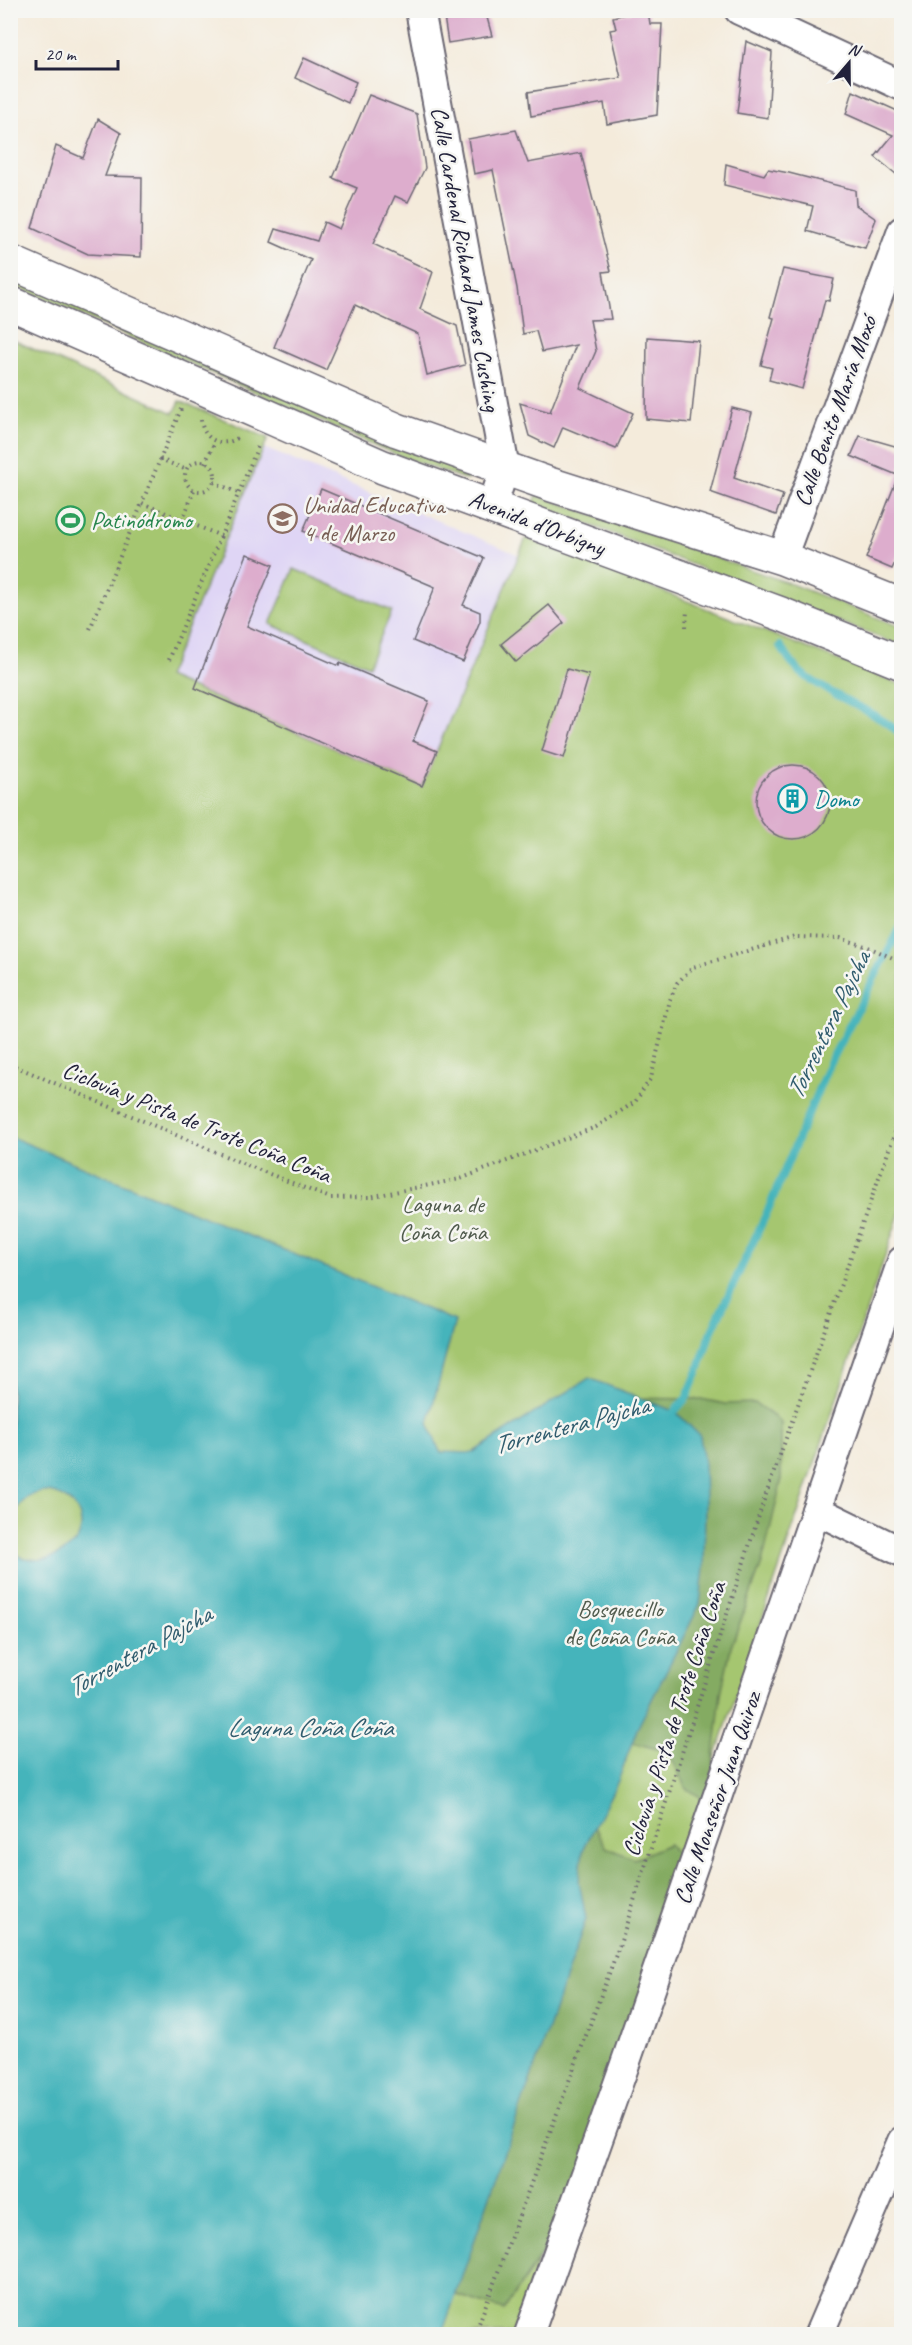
<svg xmlns="http://www.w3.org/2000/svg" width="912" height="2345" font-family="Caveat,sans-serif">
<rect width="100%" height="100%" fill="#f6f6f2"/>
<filter id="ink" filterUnits="userSpaceOnUse"><feTurbulence type="fractalNoise" baseFrequency=".0167" numOctaves="2"/><feDisplacementMap in="SourceGraphic" scale="12" xChannelSelector="R" yChannelSelector="G"/><feConvolveMatrix kernelMatrix="1 2 1 2 8 2 1 2 1" color-interpolation-filters="sRGB"/></filter>
<filter id="wash" filterUnits="userSpaceOnUse"><feTurbulence type="fractalNoise" baseFrequency=".008" numOctaves="4" result="noise"/><feDisplacementMap in="SourceGraphic" scale="24" xChannelSelector="R" yChannelSelector="G"/><feGaussianBlur stdDeviation="1.35" result="paint"/><feColorMatrix in="noise" values="0 0 0 0 0 0 0 0 0 0 0 0 0 0 0 0 0 1.4 0 .05"/><feComposite in="paint" operator="in"/></filter>
<g filter="url(#wash)">
<rect width="100%" height="100%" fill="#f4ebdb"/>
<!-- built -->
<path fill="#dfd5f5" d="M 264,448 L 519,555 L 422,786 L 167,677 Z"/>
<!-- green -->
<g fill="#a5c66f" stroke="#647455" stroke-width="1.5">
<path d="M 11,277 L 399,448 L 470,472 L 467,480 L 397,455 L 11,284 Z"/>
<path d="M 11,339 L 174,413 L 180,401 L 268,438 L 167,677 L 422,786 L 526,538 L 902,685 L 901,1209 L 662,1915 L 512,2334 L 11,2334 Z"/>
<path d="M 537,495 L 786,582 L 901,627 L 901,646 L 534,503 Z"/>
<path d="M 294,569 L 392,611 L 368,666 L 270,624 Z"/>
</g>
<!-- forest -->
<path fill="#84ab62" stroke="#53664e" stroke-width="1.5" d="M 615,1398 L 701,1399 L 725,1404 L 755,1403 L 781,1422 L 781,1483 L 762,1563 L 731,1647 L 721,1693 L 709,1803 L 685,1787 L 669,1752 L 604,1735 L 571,1784 L 606,1847 L 634,1859 L 669,1844 L 688,1870 L 563,2223 L 504,2310 L 441,2290 Z"/>
<!-- water -->
<path fill="#45b4bb" stroke="#346b7b" stroke-width="1.5" d="M 11,1137 L 455,1321 L 428,1423 L 440,1452 L 472,1453 L 589,1378 L 676,1412 L 700,1436 L 704,1464 L 705,1503 L 704,1567 L 700,1604 L 637,1729 L 618,1781 L 583,1850 L 579,1881 L 586,1919 L 442,2334 L 11,2334 L 11,1532 L 12,1542 L 19,1556 C 36,1562 48,1561 63,1552 C 117,1519 35,1454 11,1522 Z"/>
<g fill="none" stroke-linecap="round" stroke-linejoin="round">
<!-- stream -->
<g stroke="#45b4bb" stroke-width="8">
<path d="M 780,646 C 786,654 792,665 800,672 C 831,697 872,708 902,735"/>
<path d="M 668,1419 L 687,1397 L 699,1368 L 709,1337 L 768,1210 L 829,1064 L 902,925"/>
</g>
</g>
<g id="blocks">
<!-- building -->
<g fill="#ddadcd">
<path d="M 443,10 L 485,10 L 492,36 L 448,43 Z"/>
<path d="M 641,10 L 648,10 L 650,24 L 662,24 L 657,115 L 607,124 L 604,103 L 531,116 L 528,92 L 621,78 L 610,30 L 616,29 L 613,17 Z"/>
<path d="M 746,41 L 772,52 L 768,118 L 737,113 Z"/>
<path d="M 304,58 L 356,82 L 348,103 L 295,78 Z"/>
<path d="M 853,91 L 902,113 L 902,179 L 875,157 L 893,135 L 846,114 Z"/>
<path d="M 369,95 L 417,114 L 425,168 L 408,202 L 395,196 L 373,244 L 433,272 L 420,309 L 457,326 L 465,365 L 427,375 L 418,334 L 355,305 L 326,370 L 274,347 L 311,260 L 271,242 L 276,229 L 317,241 L 324,222 L 339,229 L 357,188 L 333,178 Z"/>
<path d="M 98,119 L 121,133 L 105,176 L 142,177 L 141,257 L 88,254 L 32,228 L 56,146 L 83,158 Z"/>
<path d="M 516,130 L 528,163 L 581,153 L 611,271 L 603,272 L 611,319 L 590,320 L 596,351 L 580,388 L 633,413 L 616,449 L 563,427 L 554,448 L 529,436 L 520,403 L 550,412 L 576,345 L 542,352 L 536,331 L 523,334 L 517,288 L 493,170 L 474,174 L 468,139 Z"/>
<path d="M 726,164 L 764,175 L 768,169 L 789,173 L 855,190 L 856,205 L 876,219 L 865,248 L 807,231 L 813,206 L 724,185 Z"/>
<path d="M 783,269 L 834,279 L 829,301 L 825,300 L 802,389 L 769,380 L 772,368 L 761,365 L 774,318 L 770,317 Z"/>
<path d="M 647,337 L 699,341 L 691,423 L 646,419 Z"/>
<path d="M 732,408 L 752,413 L 734,478 L 783,495 L 776,515 L 710,492 Z"/>
<path d="M 860,436 L 902,448 L 902,463 L 897,475 L 851,456 Z"/>
<path d="M 900,471 L 902,471 L 902,547 L 892,569 L 866,558 Z"/>
<path d="M 321,489 L 484,558 L 463,605 L 480,612 L 480,621 L 463,662 L 413,641 L 435,587 L 303,531 Z"/>
<path d="M 247,554 L 273,565 L 247,626 L 339,666 L 340,663 L 429,701 L 413,741 L 437,751 L 422,786 L 195,688 Z"/>
<path d="M 549,605 L 564,623 L 516,662 L 501,644 Z"/>
<path d="M 567,669 L 589,675 L 564,758 L 542,751 Z"/>
<circle cx="793" cy="802" r="37"/>
</g>
</g>
</g>
<g filter="url(#ink)">
<use href="#blocks" fill-opacity="0" stroke="#6c6873" stroke-width="1.5"/>
<g fill="none" stroke-linecap="round" stroke-linejoin="round">
<defs>
<g id="minor">
<path d="M 420,10 L 505,468 L 492,506"/>
<path d="M 739,10 L 902,86"/>
<path d="M 782,558 L 902,231"/>
<path d="M 816,1510 L 902,1552"/>
<path d="M 529,2334 L 624,2067 L 902,1261"/>
<path d="M 819,2334 L 902,2141"/>
</g>
<g id="secondary">
<path d="M 10,262 L 397,430 L 552,485 L 782,558 L 902,606"/>
<path d="M 10,303 L 383,467 L 781,614 L 902,663"/>
</g>
</defs>
<!-- minor casing -->
<use href="#minor" stroke="#6c6873" stroke-width="32"/>
<!-- secondary casing -->
<use href="#secondary" stroke="#6c6873" stroke-width="36"/>
<!-- path -->
<g stroke="#6c6873" stroke-width="4" stroke-dasharray="1.5 4.5" stroke-linecap="butt">
<path d="M 181,409 L 142,503 L 221,536 L 258,446"/>
<path d="M 201,420 C 203,440 222,449 239,437"/>
<path d="M 160,459 L 187,470"/>
<circle cx="200" cy="476" r="15"/>
<path d="M 205,463 L 215,442"/>
<path d="M 214,482 L 238,493"/>
<path d="M 183,520 L 194,490"/>
<path d="M 686,627 L 687,610"/>
<path d="M 90,629 L 142,503"/>
<path d="M 169,660 L 221,536"/>
<path d="M 10,1064 L 237,1161 L 330,1198 L 369,1197 L 460,1179 L 596,1127 L 635,1102 L 651,1078 L 670,1000 L 677,983 L 693,967 L 795,937 L 840,938 L 868,947 L 902,962"/>
<path d="M 475,2334 L 620,1944 L 764,1500 L 902,1113"/>
</g>
<!-- minor -->
<use href="#minor" stroke="#fff" stroke-width="28"/>
<!-- secondary -->
<use href="#secondary" stroke="#fff" stroke-width="33"/>
</g>
</g>
<!-- icons -->
<defs>
<symbol id="school-ring" viewBox="-11 -11 22 22"><circle r="9.5" fill="#f6f6f2" stroke="#8d6e63" stroke-width="1.5"/><path d="M0-5L7-2L0 1L-7-2ZM-4 1L0 2.5L4 1V4Q0 6-4 4Z" fill="#8d6e63"/></symbol>
<symbol id="stadium-ring" viewBox="-11 -11 22 22"><circle r="9.5" fill="#f6f6f2" stroke="#2e9e5b" stroke-width="1.5"/><path d="M0-5a6.5 5 0 1 0 0 10a6.5 5 0 1 0 0-10ZM-3.5-1.8h7v3.6h-7Z" fill="#2e9e5b"/></symbol>
<symbol id="building-ring" viewBox="-11 -11 22 22"><circle r="9.5" fill="#f6f6f2" stroke="#0f9aa8" stroke-width="1.5"/><path d="M-4-6H4V6H1V3H-1V6H-4ZM-2.5-4.3h1.7v1.8h-1.7ZM.8-4.3h1.7v1.8H.8ZM-2.5-1h1.7V.8h-1.7ZM.8-1h1.7V.8H.8Z" fill="#0f9aa8"/></symbol>
</defs>
<g fill-rule="evenodd">
<use href="#school-ring" x="266" y="502" width="33" height="33"/>
<use href="#stadium-ring" x="54" y="504" width="33" height="33"/>
<use href="#building-ring" x="776" y="782" width="33" height="33"/>
</g>
<g text-anchor="middle" dominant-baseline="central" stroke-width="5" stroke-linejoin="round" paint-order="stroke">
<!-- street labels -->
<g font-size="24" fill="#22223b" stroke="#f6f6f2">
<text transform="translate(466 259) rotate(80)">Calle Cardenal Richard James Cushing</text>
<text transform="translate(835 411) rotate(-70)">Calle Benito María Moxó</text>
<text transform="translate(537 523) rotate(21)">Avenida d'Orbigny</text>
<text transform="translate(197 1122) rotate(22)">Ciclovía y Pista de Trote Coña Coña</text>
<text transform="translate(674 1719) rotate(-72)">Ciclovía y Pista de Trote Coña Coña</text>
<text transform="translate(717 1798) rotate(-71)">Calle Monseñor Juan Quiroz</text>
</g>
<!-- education labels -->
<g font-size="24" fill="#785e54" stroke="#f6f6f2" text-anchor="start">
<text x="303" y="505">Unidad Educativa<tspan x="303" dy="28">4 de Marzo</tspan></text>
</g>
<!-- leisure labels -->
<g font-size="24" fill="#27864d" stroke="#f6f6f2" text-anchor="start">
<text x="91" y="520">Patinódromo</text>
</g>
<!-- culture labels -->
<g font-size="24" fill="#0d838f" stroke="#f6f6f2" text-anchor="start">
<text x="814" y="799">Domo</text>
</g>
<!-- park labels -->
<g font-size="24" fill="#505b4d" stroke="#f6f6f2">
<text x="443" y="1204">Laguna de<tspan x="443" dy="28">Coña Coña</tspan></text>
<text x="620" y="1609">Bosquecillo<tspan x="620" dy="28">de Coña Coña</tspan></text>
</g>
<!-- water labels -->
<g font-size="26" font-style="italic" fill="#305c6e" stroke="#f6f6f2">
<text transform="translate(828 1025) rotate(-64)">Torrentera Pajcha</text>
<text transform="translate(571 1425) rotate(-15)">Torrentera Pajcha</text>
<text transform="translate(139 1651) rotate(-29)">Torrentera Pajcha</text>
<text x="310" y="1727">Laguna Coña Coña</text>
</g>
</g>
<!-- margin -->
<rect width="912" height="2345" fill="none" stroke="#f6f6f2" stroke-width="36"/>
<!-- north arrow -->
<g transform="translate(849 63) rotate(20)" stroke="#f6f6f2" stroke-width="4.5" paint-order="stroke">
<path d="M0-4.5L10 22L0 15L-10 22Z" fill="#22223b"/>
<text y="-9" font-size="16" font-weight="bold" text-anchor="middle" fill="#22223b">N</text>
</g>
<!-- scale -->
<path d="M36 60v9h82v-9" fill="none" stroke="#22223b" stroke-width="3"/>
<text x="45" y="60" font-size="18" fill="#22223b" stroke="#f6f6f2" stroke-width="4.5" paint-order="stroke">20 m</text>
</svg>
